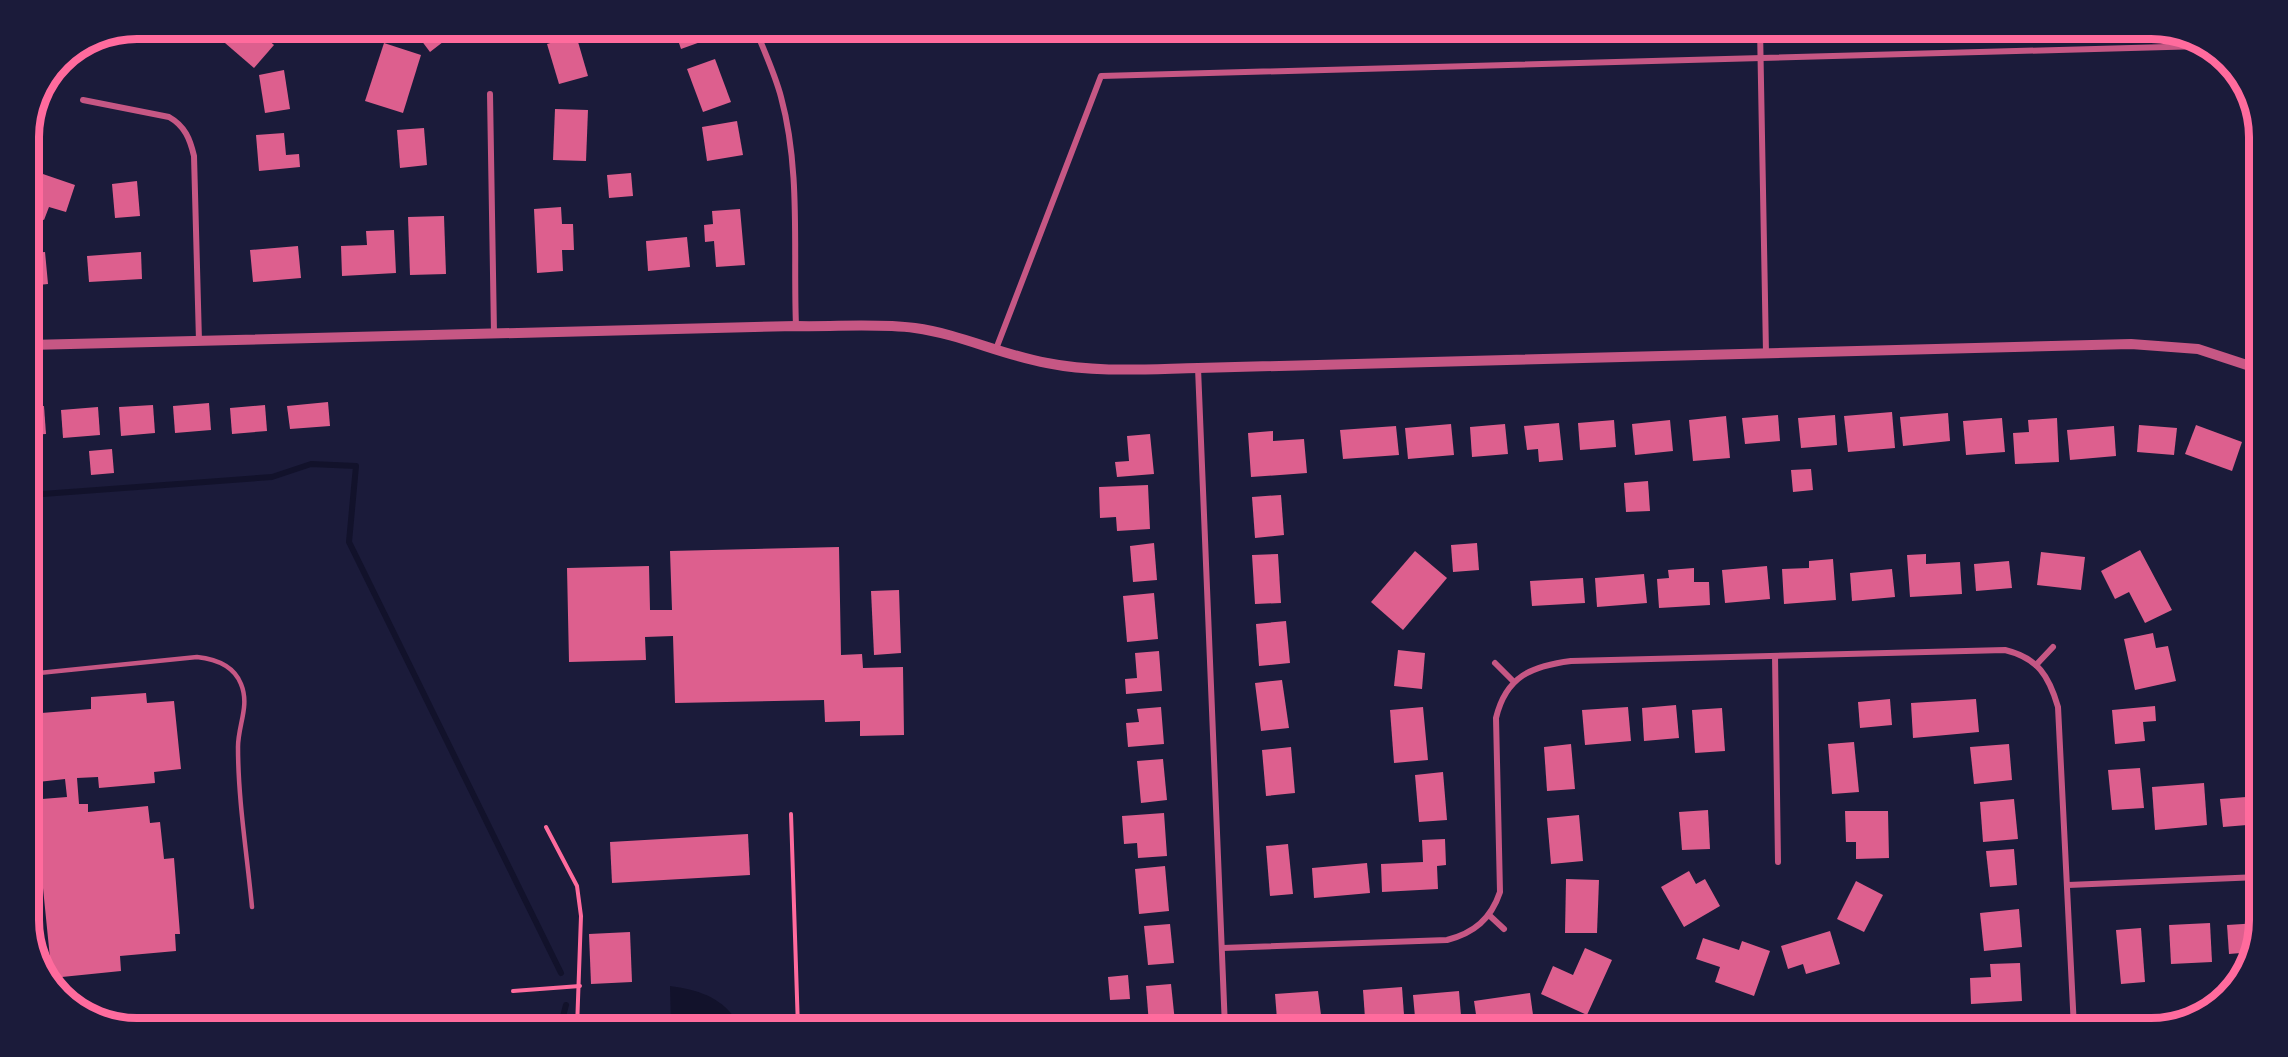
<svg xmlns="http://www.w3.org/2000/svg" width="2288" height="1057" font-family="Lato,sans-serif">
<rect width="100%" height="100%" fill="#1b1b3a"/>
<!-- water -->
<path fill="#12122b" d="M 670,986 C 701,990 726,999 741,1028 L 671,1028 Z"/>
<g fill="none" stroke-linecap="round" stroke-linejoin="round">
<!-- stream -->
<g stroke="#12122b" stroke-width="6">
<path d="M 29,495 L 272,477 L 311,464 L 356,466 L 349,542 L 561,973"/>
<path d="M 560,1028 L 566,1005"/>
</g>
</g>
<!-- building -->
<g fill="#dd5f8e">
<path d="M 177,28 L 214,28 L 214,35 L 178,38 Z"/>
<path d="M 237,28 L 254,28 L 274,45 L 254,68 L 225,43 Z"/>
<path d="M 412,28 L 461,28 L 430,52 Z"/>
<path d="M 674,28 L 702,28 L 706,40 L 681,49 Z"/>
<path d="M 576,35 L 588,76 L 559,84 L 547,44 Z"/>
<path d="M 384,43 L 421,55 L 403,113 L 365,101 Z"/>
<path d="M 715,59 L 731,102 L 703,112 L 687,69 Z"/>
<path d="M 284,70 L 290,109 L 265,113 L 259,75 Z"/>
<path d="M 555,109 L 588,110 L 586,161 L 553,160 Z"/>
<path d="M 737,121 L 743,155 L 707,161 L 702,127 Z"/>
<path d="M 424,128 L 427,165 L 400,168 L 397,130 Z"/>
<path d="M 284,133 L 286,155 L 299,154 L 300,167 L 259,171 L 256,135 Z"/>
<path d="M 40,173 L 75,185 L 66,212 L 49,207 L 44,220 L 29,215 Z"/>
<path d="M 631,173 L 633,196 L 609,198 L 607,175 Z"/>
<path d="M 137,181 L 140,216 L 115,218 L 112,184 Z"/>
<path d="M 561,207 L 562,224 L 573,224 L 574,250 L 562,250 L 563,271 L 537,273 L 534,209 Z"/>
<path d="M 740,209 L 745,265 L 716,267 L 714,241 L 705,242 L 704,225 L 713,224 L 712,211 Z"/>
<path d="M 444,216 L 446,274 L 410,275 L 408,217 Z"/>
<path d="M 394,230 L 396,273 L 342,276 L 341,246 L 367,245 L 366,231 Z"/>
<path d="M 687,237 L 690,267 L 648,271 L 646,241 Z"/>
<path d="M 298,246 L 301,278 L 253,282 L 250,250 Z"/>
<path d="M 45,252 L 48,284 L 29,286 L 29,253 Z"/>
<path d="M 141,252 L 142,279 L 89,282 L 87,256 Z"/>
<path d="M 328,402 L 330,426 L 290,429 L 287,406 Z"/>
<path d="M 209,403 L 211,430 L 175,433 L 173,406 Z"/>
<path d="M 153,405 L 155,433 L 121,436 L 119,407 Z"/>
<path d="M 265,405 L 267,431 L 232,434 L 230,408 Z"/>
<path d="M 44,406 L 46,434 L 29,435 L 29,407 Z"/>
<path d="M 98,407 L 100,435 L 63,438 L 61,410 Z"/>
<path d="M 1892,412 L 1895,448 L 1848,452 L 1844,416 Z"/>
<path d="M 1948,413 L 1950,441 L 1903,446 L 1900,417 Z"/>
<path d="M 1778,415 L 1780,441 L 1745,444 L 1742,418 Z"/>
<path d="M 1835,415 L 1837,445 L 1801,448 L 1798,418 Z"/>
<path d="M 1726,416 L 1730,458 L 1693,461 L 1689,420 Z"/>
<path d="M 2002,418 L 2005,452 L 1966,455 L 1963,421 Z"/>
<path d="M 2057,418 L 2059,462 L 2015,464 L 2013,433 L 2029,432 L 2028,420 Z"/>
<path d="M 1614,420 L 1616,447 L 1580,450 L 1578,423 Z"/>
<path d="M 1670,420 L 1673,451 L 1635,455 L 1632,424 Z"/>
<path d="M 1559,423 L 1563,460 L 1539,462 L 1538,449 L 1527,450 L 1524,426 Z"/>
<path d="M 1451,424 L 1454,455 L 1408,459 L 1405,428 Z"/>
<path d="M 1505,424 L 1508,454 L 1472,457 L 1470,427 Z"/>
<path d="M 2139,425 L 2177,428 L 2174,455 L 2137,452 Z"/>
<path d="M 2196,425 L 2242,442 L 2232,471 L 2185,454 Z"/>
<path d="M 1396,426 L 1399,455 L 1343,459 L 1340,430 Z"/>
<path d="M 2114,426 L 2116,456 L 2070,460 L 2067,430 Z"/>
<path d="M 1273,431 L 1273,441 L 1304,439 L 1307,473 L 1251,477 L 1248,433 Z"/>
<path d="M 1150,434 L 1154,474 L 1117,477 L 1115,462 L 1129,461 L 1127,436 Z"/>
<path d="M 112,449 L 114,473 L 91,475 L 89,451 Z"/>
<path d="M 2259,456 L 2259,485 L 2245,469 Z"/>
<path d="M 1811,469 L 1813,490 L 1793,492 L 1791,470 Z"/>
<path d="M 1648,481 L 1650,511 L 1626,512 L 1624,483 Z"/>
<path d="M 1148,485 L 1150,529 L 1117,531 L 1116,517 L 1100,518 L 1099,487 Z"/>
<path d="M 1281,495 L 1284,535 L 1255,538 L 1252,497 Z"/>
<path d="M 1154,543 L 1157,580 L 1133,582 L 1130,546 Z"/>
<path d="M 1477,543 L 1479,570 L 1453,572 L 1451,545 Z"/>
<path d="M 839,547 L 841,655 L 862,654 L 863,668 L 903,667 L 904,735 L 860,736 L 860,721 L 825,722 L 824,700 L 675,703 L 673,636 L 645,637 L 646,660 L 569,662 L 567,568 L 649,566 L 650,610 L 672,610 L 670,551 Z"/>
<path d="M 2140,550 L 2172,610 L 2145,623 L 2129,592 L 2115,599 L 2101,571 Z"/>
<path d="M 1415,551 L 1447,578 L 1403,630 L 1371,602 Z"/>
<path d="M 2041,552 L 2085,557 L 2081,590 L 2037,585 Z"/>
<path d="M 1278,554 L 1281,603 L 1255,604 L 1252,555 Z"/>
<path d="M 1926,554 L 1926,564 L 1960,562 L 1962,594 L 1910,597 L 1907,555 Z"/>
<path d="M 1833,559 L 1836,600 L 1784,604 L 1782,569 L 1809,568 L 1809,561 Z"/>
<path d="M 2009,561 L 2012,588 L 1976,591 L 1974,564 Z"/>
<path d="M 1767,566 L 1770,599 L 1725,603 L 1722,570 Z"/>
<path d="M 1694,568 L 1694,582 L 1709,582 L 1710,605 L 1659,608 L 1657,579 L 1669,578 L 1668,570 Z"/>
<path d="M 1892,569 L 1895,597 L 1852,601 L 1850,573 Z"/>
<path d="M 1644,574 L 1647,603 L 1597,607 L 1595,578 Z"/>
<path d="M 1583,578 L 1585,603 L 1532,606 L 1530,581 Z"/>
<path d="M 899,590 L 901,653 L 874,655 L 871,591 Z"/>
<path d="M 1154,593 L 1158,639 L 1127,642 L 1123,596 Z"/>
<path d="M 1286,621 L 1290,663 L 1259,666 L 1256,624 Z"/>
<path d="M 2153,633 L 2156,648 L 2168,646 L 2176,681 L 2135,690 L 2124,639 Z"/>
<path d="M 1398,650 L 1425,653 L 1422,689 L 1394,686 Z"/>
<path d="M 1159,651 L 1162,691 L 1126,694 L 1125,679 L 1137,678 L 1135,653 Z"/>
<path d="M 1282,680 L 1289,728 L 1261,731 L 1255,683 Z"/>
<path d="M 146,693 L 147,703 L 174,701 L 181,769 L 154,772 L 155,783 L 99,788 L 98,777 L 77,778 L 79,804 L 88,804 L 88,812 L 148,806 L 150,823 L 160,822 L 164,859 L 174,858 L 180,934 L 175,934 L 176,951 L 120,956 L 121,971 L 52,978 L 35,808 L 43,808 L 42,799 L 67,797 L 65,779 L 29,783 L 29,714 L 91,709 L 91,697 Z"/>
<path d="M 1890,699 L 1892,725 L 1860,728 L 1858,702 Z"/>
<path d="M 1976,699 L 1979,732 L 1913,738 L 1911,703 Z"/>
<path d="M 1676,705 L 1679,738 L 1644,741 L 1642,708 Z"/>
<path d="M 2155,706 L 2156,721 L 2143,722 L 2145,741 L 2115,744 L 2112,710 Z"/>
<path d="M 1161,707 L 1164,744 L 1128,747 L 1126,723 L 1139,722 L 1137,709 Z"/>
<path d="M 1423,707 L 1428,760 L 1394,763 L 1390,710 Z"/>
<path d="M 1628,707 L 1631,741 L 1585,745 L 1582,710 Z"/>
<path d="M 1722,708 L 1725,751 L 1695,753 L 1692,710 Z"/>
<path d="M 1854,742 L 1859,792 L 1832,794 L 1828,744 Z"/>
<path d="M 1571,744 L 1575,789 L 1547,791 L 1544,747 Z"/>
<path d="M 2009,744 L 2012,780 L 1974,784 L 1970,747 Z"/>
<path d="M 1291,747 L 1295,793 L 1266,796 L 1262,750 Z"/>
<path d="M 1163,759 L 1167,800 L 1141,803 L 1137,761 Z"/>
<path d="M 2140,768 L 2144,808 L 2112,810 L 2108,770 Z"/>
<path d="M 1443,772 L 1447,820 L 1419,822 L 1415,775 Z"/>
<path d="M 2204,783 L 2207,825 L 2155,830 L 2152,787 Z"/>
<path d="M 2259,796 L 2259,824 L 2223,827 L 2220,799 Z"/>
<path d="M 2014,799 L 2018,839 L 1983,842 L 1980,802 Z"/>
<path d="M 1708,810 L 1710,849 L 1682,850 L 1679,812 Z"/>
<path d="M 1845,811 L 1888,811 L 1889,858 L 1856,859 L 1856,842 L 1846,842 Z"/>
<path d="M 1164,813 L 1167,856 L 1138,858 L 1137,843 L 1124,844 L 1122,816 Z"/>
<path d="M 1579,815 L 1583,861 L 1551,864 L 1547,818 Z"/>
<path d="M 748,834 L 750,875 L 612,883 L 610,842 Z"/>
<path d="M 1445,839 L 1446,865 L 1437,866 L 1438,889 L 1382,892 L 1381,864 L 1423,862 L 1422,840 Z"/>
<path d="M 1288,844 L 1293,894 L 1270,896 L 1266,846 Z"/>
<path d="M 2014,849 L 2017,885 L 1990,887 L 1986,851 Z"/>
<path d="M 1367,863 L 1370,893 L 1314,898 L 1312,868 Z"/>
<path d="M 1165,866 L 1169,911 L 1139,914 L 1135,869 Z"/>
<path d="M 1689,871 L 1696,884 L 1705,879 L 1720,906 L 1684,927 L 1661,887 Z"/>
<path d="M 1566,879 L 1599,880 L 1597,933 L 1565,933 Z"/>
<path d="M 1856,881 L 1883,895 L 1864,932 L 1837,919 Z"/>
<path d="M 2019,909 L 2022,947 L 1984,951 L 1980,913 Z"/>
<path d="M 2210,923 L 2212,962 L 2171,964 L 2169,925 Z"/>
<path d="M 2259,923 L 2253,952 L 2229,954 L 2227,925 Z"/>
<path d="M 1170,924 L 1174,963 L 1148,965 L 1144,926 Z"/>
<path d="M 2141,928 L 2145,982 L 2121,984 L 2116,930 Z"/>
<path d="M 1830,931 L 1840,964 L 1806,974 L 1803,964 L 1788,969 L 1781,946 Z"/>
<path d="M 630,932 L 632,982 L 591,984 L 589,934 Z"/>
<path d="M 1703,938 L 1739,950 L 1742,941 L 1770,951 L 1754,996 L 1715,982 L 1720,967 L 1696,959 Z"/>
<path d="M 1585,948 L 1612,960 L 1587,1015 L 1541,994 L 1553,966 L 1573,975 Z"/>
<path d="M 2020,963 L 2022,1001 L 1971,1004 L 1970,978 L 1991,977 L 1990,964 Z"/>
<path d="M 1128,975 L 1130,999 L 1110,1000 L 1108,977 Z"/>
<path d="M 1171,984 L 1175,1022 L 1149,1024 L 1146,986 Z"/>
<path d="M 1402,987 L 1404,1015 L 1365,1018 L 1363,990 Z"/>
<path d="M 1318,991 L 1321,1015 L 1277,1019 L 1275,994 Z"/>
<path d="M 1459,991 L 1462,1028 L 1416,1028 L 1413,995 Z"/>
<path d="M 1530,993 L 1534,1022 L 1478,1028 L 1474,1001 Z"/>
</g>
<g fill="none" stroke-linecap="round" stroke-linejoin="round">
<!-- path -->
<g stroke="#ff6b9d" stroke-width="4">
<path d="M 791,814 L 798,1028"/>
<path d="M 546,827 L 577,886 L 581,916 L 577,1028"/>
<path d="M 513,991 L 580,986"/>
<path d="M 1018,1022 L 1091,1028"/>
</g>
<!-- service -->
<g stroke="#c65784" stroke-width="4.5">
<path d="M 29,674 L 197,657 C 215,659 234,666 241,684 C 250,706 238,725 238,747 C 238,800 247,854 252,907"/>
<path d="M 136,1028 L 162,1026 L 163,1028"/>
</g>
<!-- minor -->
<g stroke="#c65784" stroke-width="6">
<path d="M 755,28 C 764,51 775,74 781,97 C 801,170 793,251 796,326"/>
<path d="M 1760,28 L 1766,353"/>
<path d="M 490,94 L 494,333"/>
<path d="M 83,100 L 169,117 C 185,126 190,139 194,156 L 199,341"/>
<path d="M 996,349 L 1101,76 L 2203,46"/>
<path d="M 1198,368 L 1225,1028"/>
<path d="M 1775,656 L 1778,862"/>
<path d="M 1495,663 L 1514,682"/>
<path d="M 2036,665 L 2053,647"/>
<path d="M 2068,885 L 2259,877"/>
<path d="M 1489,915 L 1504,929"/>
<path d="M 1222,948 L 1447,940 C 1474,933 1491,919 1500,892 L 1496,718 C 1506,676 1532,666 1571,661 L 2005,650 C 2038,658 2049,676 2058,707 L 2074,1028"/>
</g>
<!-- tertiary -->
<path stroke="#c65784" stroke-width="10" d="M 29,345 L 796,326 C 835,327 876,323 915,328 C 960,334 1002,355 1047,363 C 1096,373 1148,369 1198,368 L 2131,344 L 2198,349 L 2259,369"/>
</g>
<!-- crop -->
<path d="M0 0H2288V1057H0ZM137 39H2151A98 98 0 0 1 2249 137V920A98 98 0 0 1 2151 1018H137A98 98 0 0 1 39 920V137A98 98 0 0 1 137 39Z" fill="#1b1b3a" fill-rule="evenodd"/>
<path fill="none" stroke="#ff6b9d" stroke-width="8" d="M137 39H2151A98 98 0 0 1 2249 137V920A98 98 0 0 1 2151 1018H137A98 98 0 0 1 39 920V137A98 98 0 0 1 137 39Z"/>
</svg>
